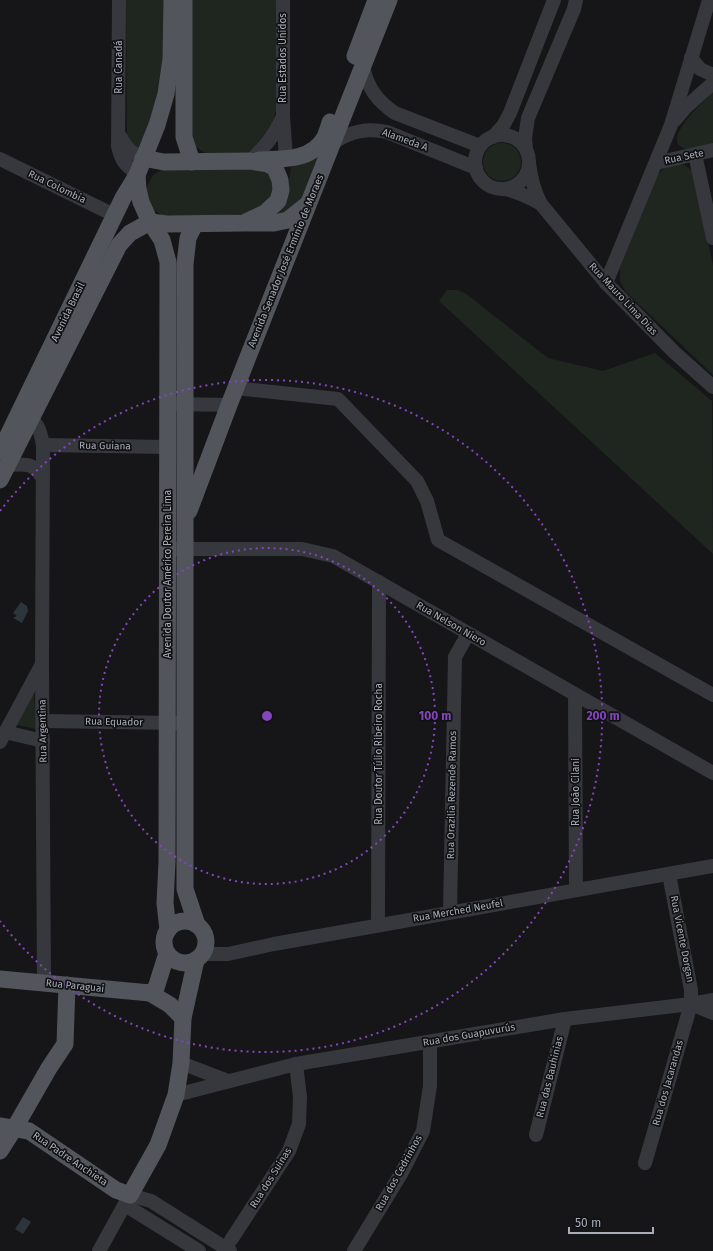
<svg xmlns="http://www.w3.org/2000/svg" width="713" height="1251" font-family="'Fira Sans',sans-serif">
<rect width="100%" height="100%" fill="#161618"/>
<!-- green -->
<g fill="#1e261f">
<path d="M 126,0 L 166,0 L 167,41 L 159,103 L 139,150 L 127,137 Z"/>
<path d="M 188,0 L 278,0 L 277,107 L 270,130 L 261,143 L 247,154 L 210,156 L 196,147 L 188,133 Z"/>
<path d="M 713,92 L 713,144 C 702,146 683,155 677,142 C 675,127 702,103 713,92 Z"/>
<circle cx="502" cy="162" r="19"/>
<path d="M 325,146 L 309,189 L 293,212 L 269,219 L 288,190 L 291,167 C 309,163 314,161 325,146 Z"/>
<path d="M 682,164 L 689,168 L 694,175 L 713,265 L 713,375 L 626,292 L 620,281 L 620,268 L 655,179 C 663,166 667,166 682,164 Z"/>
<path d="M 247,165 L 275,177 L 274,198 L 246,214 L 172,216 L 161,215 L 151,208 L 146,189 L 153,175 L 165,168 Z"/>
<path d="M 447,290 L 457,290 L 465,293 L 548,358 L 603,371 L 655,353 L 712,401 L 713,554 L 439,301 Z"/>
<path d="M 34,690 L 36,729 L 13,724 Z"/>
</g>
<!-- water -->
<g fill="#2c353c">
<path d="M 21,602 L 27,606 L 28,611 L 22,623 L 13,618 L 17,616 L 13,613 Z"/>
<path d="M 23,1217 L 31,1222 L 23,1234 L 15,1229 Z"/>
</g>
<g fill="none" stroke-linecap="round" stroke-linejoin="round">
<!-- minor -->
<g stroke="#37383d" stroke-width="14">
<path d="M 119,0 L 118,146 C 121,161 125,165 138,174"/>
<path d="M 283,0 L 283,116 L 286,158"/>
<path d="M 691,58 L 700,69 L 713,75"/>
<path d="M 363,66 C 367,87 377,101 395,113 L 480,146"/>
<path d="M 675,120 L 686,107 L 713,83"/>
<circle cx="502" cy="162" r="27"/>
<path d="M 120,136 C 125,147 131,153 143,158"/>
<path d="M 493,137 L 503,126 L 510,113 L 554,0"/>
<path d="M 333,143 C 351,131 367,128 387,132 L 476,168"/>
<path d="M 526,149 L 525,138 L 528,118 L 574,9 L 576,0"/>
<path d="M 695,154 L 713,238"/>
<path d="M 0,159 L 114,215"/>
<path d="M 250,161 C 265,147 274,136 282,118"/>
<path d="M 529,163 C 531,179 534,191 541,204 L 606,283 L 674,352 L 713,387"/>
<path d="M 656,163 L 713,150"/>
<path d="M 505,189 C 518,192 529,197 541,204"/>
<path d="M 606,283 L 671,125 L 709,0"/>
<path d="M 235,388 L 338,399 L 417,481 L 427,501 L 438,540 L 713,695"/>
<path d="M 175,404 L 229,405"/>
<path d="M 23,414 C 38,421 40,429 43,445 L 42,664 L 44,983"/>
<path d="M 43,445 L 168,447"/>
<path d="M 8,465 C 25,464 34,462 43,479"/>
<path d="M 176,549 L 302,549 L 333,556 L 713,773"/>
<path d="M 575,695 L 576,890"/>
<path d="M 43,721 L 177,723"/>
<path d="M 5,732 L 43,741"/>
<path d="M 0,742 L 42,664"/>
<path d="M 450,912 L 455,657 L 468,634"/>
<path d="M 378,925 L 379,582"/>
<path d="M 202,954 L 228,954 L 274,944 L 713,866"/>
<path d="M 691,1004 L 713,1013"/>
<path d="M 181,1063 L 228,1081"/>
<path d="M 176,1095 L 296,1064 L 565,1019 L 691,1004 L 713,1000"/>
<path d="M 536,1135 L 565,1019"/>
<path d="M 645,1163 L 691,1004 L 691,990 L 669,874"/>
<path d="M 125,1205 L 199,1251"/>
<path d="M 231,1240 L 289,1151 L 299,1124 L 300,1097 L 296,1064"/>
<path d="M 99,1251 L 130,1195 L 151,1201 L 230,1251"/>
<path d="M 354,1251 L 402,1172 L 423,1131 L 430,1086 L 430,1042"/>
</g>
<!-- major -->
<g stroke="#53555c" stroke-width="17">
<path d="M 184,0 L 184,137 L 192,162"/>
<path d="M 355,56 L 376,0"/>
<path d="M 143,158 L 164,162 L 250,161 L 267,164 L 275,168 L 280,180 L 281,190 L 278,201 L 265,213 L 244,223 L 167,224 L 150,222"/>
<path d="M 259,160 C 283,159 312,161 325,137 C 327,132 329,127 330,122"/>
<path d="M 137,175 L 138,189 L 141,202 L 150,222 L 162,240 L 168,262 L 167,862 L 165,903 L 168,930"/>
<path d="M 247,223 L 274,223 L 288,220 L 308,204"/>
<path d="M 195,224 L 188,238 L 185,264 L 185,889 L 197,925"/>
<path d="M 0,452 L 123,198 L 137,175 L 157,125 L 166,94 L 171,59 L 172,0"/>
<path d="M 0,480 L 119,245 L 130,233 L 150,222"/>
<path d="M 189,511 L 229,405 L 389,0"/>
<circle cx="185" cy="942" r="21"/>
<path d="M 0,979 L 150,993 L 170,1005 L 183,1018"/>
<path d="M 150,993 L 156,988 L 167,953"/>
<path d="M 0,1126 L 29,1131 L 116,1190 L 130,1195 L 158,1145 L 176,1095 L 181,1063 L 183,1018 L 196,960"/>
<path d="M 0,1151 L 14,1129 L 49,1068 L 65,1044 L 67,985"/>
</g>
</g>
<!-- distance rings -->
<g fill="none" stroke="#8446be" stroke-width="2" stroke-dasharray="2 4">
<circle cx="267" cy="716" r="168"/>
<path d="M0 511A336 336 0 1 1 0 921"/>
</g>
<g text-anchor="middle" dominant-baseline="central" stroke-width="3.5" stroke-linejoin="round" paint-order="stroke">
<!-- street labels -->
<g font-size="10" fill="#a8adb8" stroke="#111113">
<text transform="translate(283 58) rotate(-90)">Rua Estados Unidos</text>
<text transform="translate(119 67) rotate(-90)">Rua Canadá</text>
<text transform="translate(405 140) rotate(20)">Alameda A</text>
<text transform="translate(684 157) rotate(-12)">Rua Sete</text>
<text transform="translate(57 187) rotate(26)">Rua Colombia</text>
<text transform="translate(286 261) rotate(-68)">Avenida Senador José Ermínio de Moraes</text>
<text transform="translate(623 299) rotate(47)">Rua Mauro Lima Dias</text>
<text transform="translate(68 312) rotate(-64)">Avenida Brasil</text>
<text transform="translate(105 446) rotate(1)">Rua Guiana</text>
<text transform="translate(168 574) rotate(-90)">Avenida Doutor Américo Pereira Lima</text>
<text transform="translate(451 624) rotate(30)">Rua Nelson Niero</text>
<text transform="translate(114 722) rotate(1)">Rua Equador</text>
<text transform="translate(43 731) rotate(-91)">Rua Argentina</text>
<text transform="translate(379 754) rotate(-90)">Rua Doutor Túlio Ribeiro Rocha</text>
<text transform="translate(576 792) rotate(-90)">Rua João Cilani</text>
<text transform="translate(452 795) rotate(-89)">Rua Orazilia Rezende Ramos</text>
<text transform="translate(458 911) rotate(-10)">Rua Merched Neufel</text>
<text transform="translate(682 939) rotate(79)">Rua Vicente Dorgan</text>
<text transform="translate(75 986) rotate(6)">Rua Paraguai</text>
<text transform="translate(469 1035) rotate(-10)">Rua dos Guapuvurús</text>
<text transform="translate(550 1077) rotate(-76)">Rua das Bauhinias</text>
<text transform="translate(668 1083) rotate(-74)">Rua dos Jacarandas</text>
<text transform="translate(70 1159) rotate(34)">Rua Padre Anchieta</text>
<text transform="translate(399 1173) rotate(-61)">Rua dos Cedrinhos</text>
<text transform="translate(271 1178) rotate(-58)">Rua dos Suinas</text>
</g>
</g>
<circle cx="267" cy="716" r="6" fill="#8446be" stroke="#111113" stroke-width="2"/>
<g font-size="12" text-anchor="middle" font-weight="bold" fill="#8446be" stroke="#111113" stroke-width="3.5" stroke-linejoin="round" paint-order="stroke">
<text x="435" y="720">100 m</text>
<text x="603" y="720">200 m</text>
</g>
<!-- scale -->
<path d="M569 1227v6h84v-6" fill="none" stroke="#a8adb8" stroke-width="2"/>
<text x="575" y="1227" font-size="12" fill="#a8adb8" stroke="#111113" stroke-width="3" paint-order="stroke">50 m</text>
</svg>
